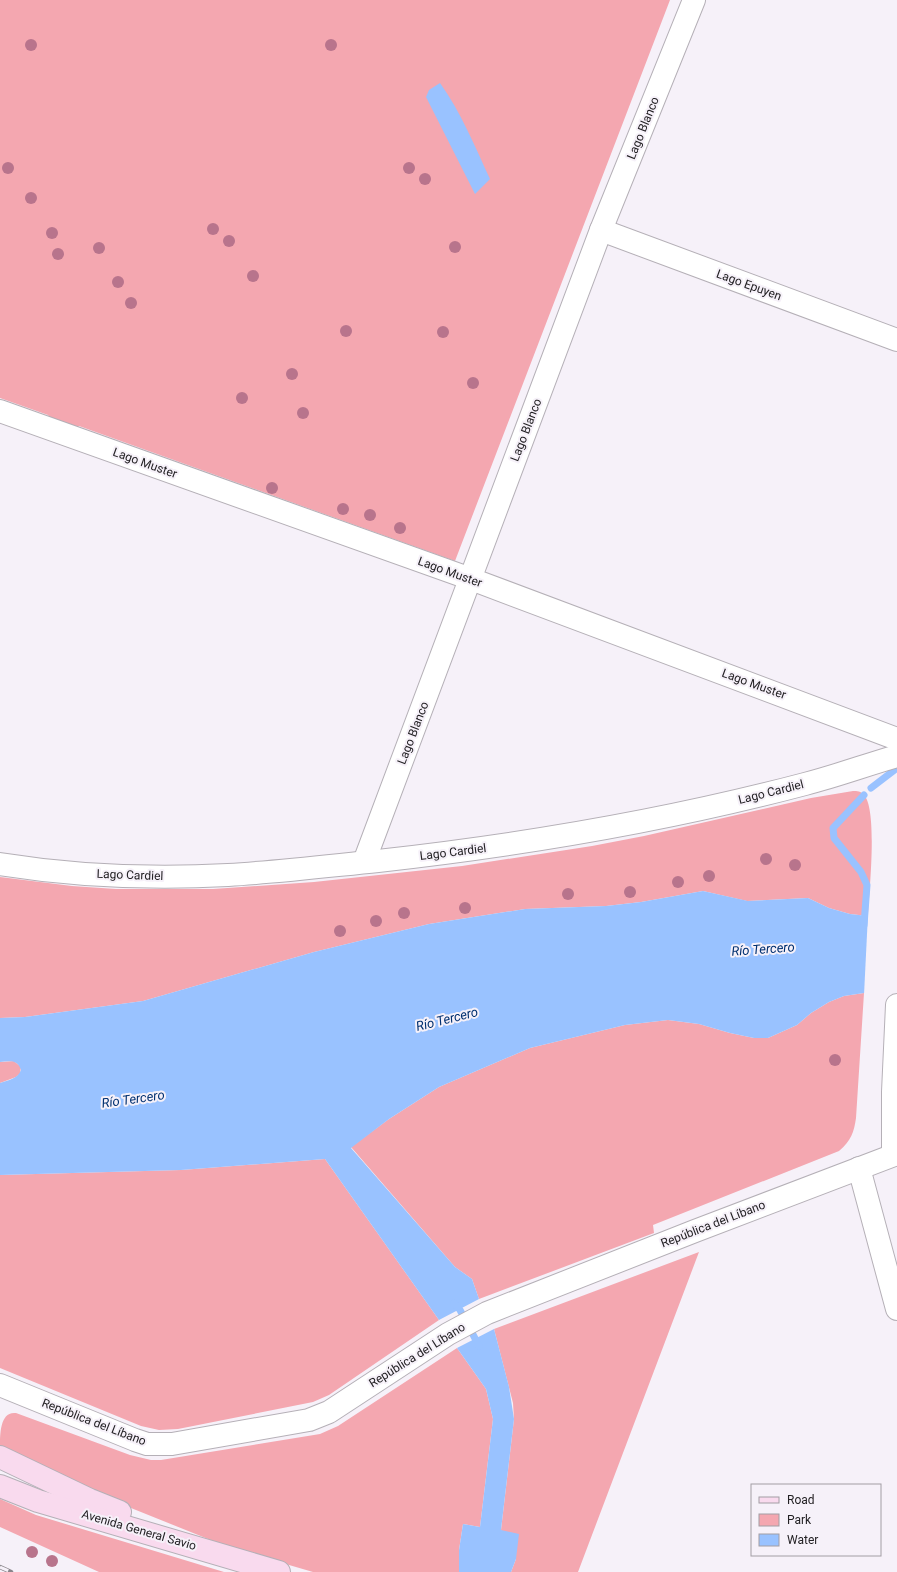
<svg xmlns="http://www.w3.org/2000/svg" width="897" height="1572" font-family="Roboto,sans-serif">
<rect width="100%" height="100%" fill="#f6f1f9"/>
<!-- green -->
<g fill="#f4a7b0">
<path d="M 0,0 L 670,0 L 455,561 L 79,426 L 74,430 L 55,425 L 48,415 L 0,398 Z"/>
<path d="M 853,791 C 857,791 861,791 864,795 C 878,810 869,893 868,916 L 850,914 L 829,908 L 808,898 L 747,901 L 703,891 L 641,902 L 606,906 L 525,909 L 429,924 L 314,952 L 143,1001 L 25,1017 L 0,1018 L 0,877 L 72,886 L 116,889 L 213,889 L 314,882 L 462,866 L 592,846 L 644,836 L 811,798 Z"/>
<path d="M 864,993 L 856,1118 C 854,1132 851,1141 839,1151 L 653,1225 L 654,1233 L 479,1299 L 472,1279 L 455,1267 L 351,1147 L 389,1119 L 439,1087 L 530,1048 L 625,1025 L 668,1020 L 699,1024 L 730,1033 L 754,1038 L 768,1038 L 797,1025 L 811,1013 L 829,1002 L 844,996 Z"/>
<path d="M 14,1061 L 21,1067 L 20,1074 L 16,1077 L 0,1083 L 0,1062 Z"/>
<path d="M 325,1159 L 439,1320 L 329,1395 L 313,1402 L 178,1429 L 159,1430 L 141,1426 L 0,1368 L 0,1175 L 181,1170 Z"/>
<path d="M 699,1252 L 578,1572 L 511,1572 L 516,1559 L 501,1530 L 514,1419 L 513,1403 L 494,1329 Z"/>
<path d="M 457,1348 L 486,1389 L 493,1419 L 480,1527 L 463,1524 L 459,1550 L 459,1572 L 313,1572 L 228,1547 L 126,1506 L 0,1447 C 0,1434 0,1411 16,1413 L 130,1455 L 151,1460 L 161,1460 L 320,1434 L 338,1426 Z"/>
<path d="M 0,1499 L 36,1515 L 224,1572 L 99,1572 L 0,1527 Z"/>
</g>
<!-- water -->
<g fill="#99c2ff">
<path d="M 440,83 C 461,112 475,147 490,179 L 475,194 L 426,97 L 429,90 Z"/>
<path d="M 703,891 L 748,901 L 808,898 L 829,908 L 850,914 L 868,916 L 897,913 L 897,988 L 844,996 L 829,1002 L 811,1013 L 797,1025 L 768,1038 L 754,1038 L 730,1033 L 699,1024 L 668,1020 L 625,1025 L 530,1048 L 439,1087 L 389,1119 L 351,1148 L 455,1267 L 472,1279 L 479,1299 L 439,1320 L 325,1159 L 181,1170 L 0,1175 L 0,1083 C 8,1080 18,1079 21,1070 C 18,1059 9,1061 0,1062 L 0,1018 L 25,1017 L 143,1001 L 314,952 L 429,924 L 525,909 L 606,906 L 641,902 Z"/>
<path d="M 494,1329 L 509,1387 L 514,1419 L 501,1530 L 519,1534 L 516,1559 L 511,1572 L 459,1572 L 459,1550 L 463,1524 L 480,1527 L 493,1419 L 486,1389 L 457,1348 Z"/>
</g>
<!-- pier -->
<path fill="#f6f1f9" d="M 897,911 L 897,990 L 864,995 L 868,914 Z"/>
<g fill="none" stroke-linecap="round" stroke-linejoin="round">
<!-- stream -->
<g stroke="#99c2ff" stroke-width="7">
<path d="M 871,788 L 897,768"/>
<path d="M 864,925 L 867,885 L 861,872 L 834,838 L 833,828 L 864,795"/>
<path d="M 454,1303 L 460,1310 L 479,1346"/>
</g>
<defs>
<g id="minor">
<path d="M 601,230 L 897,340"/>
<path d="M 0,411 L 471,579 L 897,739"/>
<path d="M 364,862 L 601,230 L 694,0"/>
<path d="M 0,864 C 75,876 152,879 228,875 C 278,872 328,866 378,861 C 522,845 665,821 805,784 C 836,776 866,765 897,756"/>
<path d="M 859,1168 L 897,1309"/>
</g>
<g id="tertiary">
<path d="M 893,1155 L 893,1092 L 897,1005"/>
<path d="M 0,1385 L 135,1440 L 147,1444 L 172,1444 L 309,1420 L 329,1412 L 448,1334 L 487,1313 L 695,1231 L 897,1154"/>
</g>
<g id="secondary">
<path d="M 0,1457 L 90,1500 L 120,1512"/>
<path d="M 0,1486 L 38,1501 L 279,1572"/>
</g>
</defs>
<!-- minor casing -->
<use href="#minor" stroke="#b5b0b7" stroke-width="24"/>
<!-- tertiary casing -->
<use href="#tertiary" stroke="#b5b0b7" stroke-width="24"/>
<!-- secondary casing -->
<use href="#secondary" stroke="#b5b0b7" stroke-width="24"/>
<!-- minor -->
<use href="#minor" stroke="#fff" stroke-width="22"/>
<!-- tertiary -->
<use href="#tertiary" stroke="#fff" stroke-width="22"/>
<!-- secondary -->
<use href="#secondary" stroke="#f9daee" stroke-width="22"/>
<defs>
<path id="rail" d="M 0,1567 L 11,1572"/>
</defs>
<!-- rail casing -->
<use href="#rail" stroke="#89858b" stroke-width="4.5"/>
<!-- rail -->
<use href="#rail" stroke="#f6f1f9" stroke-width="3" stroke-dasharray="9" stroke-linecap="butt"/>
</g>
<!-- trees -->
<g fill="#b8748c">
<circle cx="31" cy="45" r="6"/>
<circle cx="331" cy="45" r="6"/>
<circle cx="8" cy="168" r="6"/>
<circle cx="409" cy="168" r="6"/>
<circle cx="425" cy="179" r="6"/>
<circle cx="31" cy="198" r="6"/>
<circle cx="213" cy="229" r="6"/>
<circle cx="52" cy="233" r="6"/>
<circle cx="229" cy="241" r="6"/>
<circle cx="455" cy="247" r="6"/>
<circle cx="99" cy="248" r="6"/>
<circle cx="58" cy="254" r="6"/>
<circle cx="253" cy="276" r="6"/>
<circle cx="118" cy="282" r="6"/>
<circle cx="131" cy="303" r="6"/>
<circle cx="346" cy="331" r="6"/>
<circle cx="443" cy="332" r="6"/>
<circle cx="292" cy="374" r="6"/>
<circle cx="473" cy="383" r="6"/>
<circle cx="242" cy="398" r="6"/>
<circle cx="303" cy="413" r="6"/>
<circle cx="272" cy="488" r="6"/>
<circle cx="343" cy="509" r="6"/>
<circle cx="370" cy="515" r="6"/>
<circle cx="400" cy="528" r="6"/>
<circle cx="766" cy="859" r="6"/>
<circle cx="795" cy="865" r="6"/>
<circle cx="709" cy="876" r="6"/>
<circle cx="678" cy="882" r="6"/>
<circle cx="630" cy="892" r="6"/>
<circle cx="568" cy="894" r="6"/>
<circle cx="465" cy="908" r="6"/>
<circle cx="404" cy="913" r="6"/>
<circle cx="376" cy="921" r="6"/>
<circle cx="340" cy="931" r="6"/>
<circle cx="835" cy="1060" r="6"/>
<circle cx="32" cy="1552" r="6"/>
<circle cx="52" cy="1561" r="6"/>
</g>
<g text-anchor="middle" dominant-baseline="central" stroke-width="4" stroke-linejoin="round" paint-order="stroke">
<!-- street labels -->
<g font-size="12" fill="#232124" stroke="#f6f1f9">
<text transform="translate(643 128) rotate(-68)">Lago Blanco</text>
<text transform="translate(749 285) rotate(20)">Lago Epuyen</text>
<text transform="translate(526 430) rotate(-69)">Lago Blanco</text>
<text transform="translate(145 463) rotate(20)">Lago Muster</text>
<text transform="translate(450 572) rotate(20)">Lago Muster</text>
<text transform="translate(754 684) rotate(20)">Lago Muster</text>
<text transform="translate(413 733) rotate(-69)">Lago Blanco</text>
<text transform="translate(771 792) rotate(-14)">Lago Cardiel</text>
<text transform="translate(453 852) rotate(-7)">Lago Cardiel</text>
<text transform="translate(130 875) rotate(2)">Lago Cardiel</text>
<text transform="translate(713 1224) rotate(-21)">República del Líbano</text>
<text transform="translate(417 1355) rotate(-32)">República del Líbano</text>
<text transform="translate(94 1422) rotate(21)">República del Líbano</text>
<text transform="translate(139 1530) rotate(16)">Avenida General Savio</text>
</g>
<!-- water labels -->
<g font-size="13" font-style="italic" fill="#003070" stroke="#f6f1f9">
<text transform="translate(763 949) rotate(-4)">Río Tercero</text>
<text transform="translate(447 1019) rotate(-14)">Río Tercero</text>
<text transform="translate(133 1099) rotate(-8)">Río Tercero</text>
</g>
</g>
<!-- legend -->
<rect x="751" y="1484" width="130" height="72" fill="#f6f1f9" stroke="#a29ea4"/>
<rect x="759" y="1497" width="20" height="6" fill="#f9daee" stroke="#a29ea4"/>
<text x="787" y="1504" font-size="12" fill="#232124">Road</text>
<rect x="759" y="1514" width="20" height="12" fill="#f4a7b0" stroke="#a29ea4"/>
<text x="787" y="1524" font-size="12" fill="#232124">Park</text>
<rect x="759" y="1534" width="20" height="12" fill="#99c2ff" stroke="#a29ea4"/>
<text x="787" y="1544" font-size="12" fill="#232124">Water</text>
</svg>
